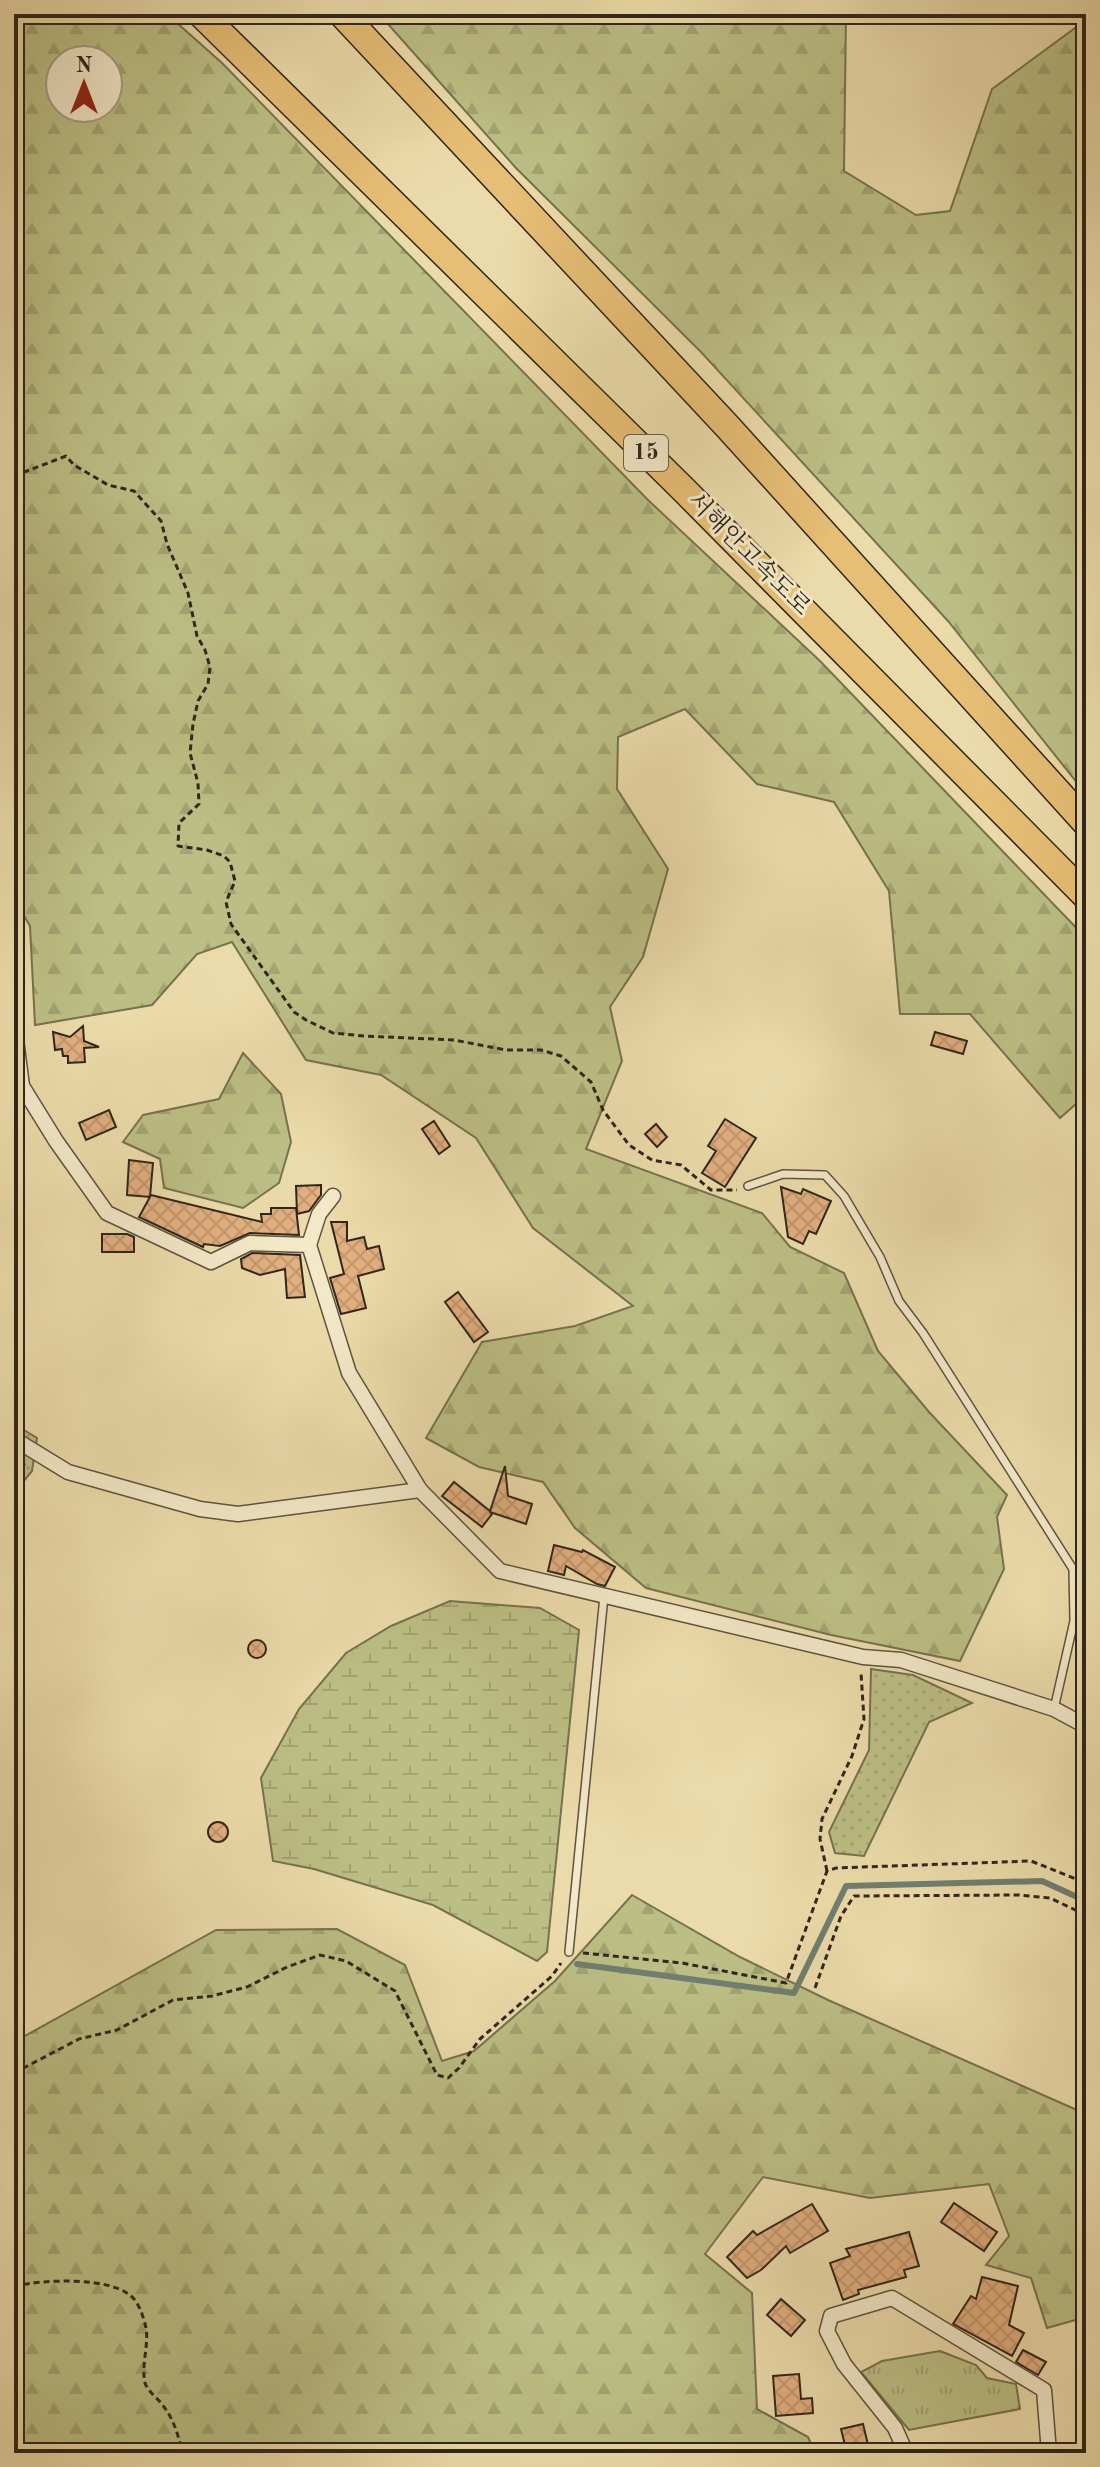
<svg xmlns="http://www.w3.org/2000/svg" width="1100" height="2467" font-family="'Old Standard TT','Noto Serif KR',serif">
<defs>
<pattern id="grass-dots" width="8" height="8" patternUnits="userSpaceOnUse" patternTransform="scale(2)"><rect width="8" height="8" fill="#bcbf85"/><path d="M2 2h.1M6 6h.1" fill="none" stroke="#a2a472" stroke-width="1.8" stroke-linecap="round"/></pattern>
<pattern id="forest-firs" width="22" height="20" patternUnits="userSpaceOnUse" patternTransform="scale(2)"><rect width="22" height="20" fill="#bcbf85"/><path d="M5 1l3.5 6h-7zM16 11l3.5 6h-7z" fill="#a2a472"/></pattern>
<pattern id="wetland-marsh" width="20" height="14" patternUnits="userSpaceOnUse" patternTransform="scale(2)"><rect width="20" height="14" fill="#bcbf85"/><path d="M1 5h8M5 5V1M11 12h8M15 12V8" fill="none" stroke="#a2a472"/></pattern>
<pattern id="park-tufts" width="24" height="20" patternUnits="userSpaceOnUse" patternTransform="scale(2)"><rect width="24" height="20" fill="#bcbf85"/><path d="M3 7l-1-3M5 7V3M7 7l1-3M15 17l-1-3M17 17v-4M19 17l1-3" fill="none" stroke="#a2a472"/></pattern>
<pattern id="building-cross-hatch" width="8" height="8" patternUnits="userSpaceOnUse" patternTransform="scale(2)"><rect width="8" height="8" fill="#e2af7f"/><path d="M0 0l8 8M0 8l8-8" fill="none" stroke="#c2966d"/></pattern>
</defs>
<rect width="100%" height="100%" fill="#ecdbaa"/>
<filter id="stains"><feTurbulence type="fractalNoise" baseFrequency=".0025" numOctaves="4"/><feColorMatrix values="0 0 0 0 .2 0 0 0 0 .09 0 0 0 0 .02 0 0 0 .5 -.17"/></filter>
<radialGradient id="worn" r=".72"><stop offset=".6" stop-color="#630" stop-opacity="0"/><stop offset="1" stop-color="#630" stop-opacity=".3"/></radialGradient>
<!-- grass -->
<g fill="url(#grass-dots)" stroke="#767250" stroke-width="2">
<path d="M 14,1424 L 37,1438 L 32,1471 L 14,1493 Z"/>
<path d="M 871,1669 L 913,1675 L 972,1703 L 929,1722 L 864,1856 L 835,1853 L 829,1832 L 869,1750 Z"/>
</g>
<!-- forest -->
<g fill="url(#forest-firs)" stroke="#767250" stroke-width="2" fill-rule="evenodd">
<path d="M 14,14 L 167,14 L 222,63 L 648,500 L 820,661 L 1086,938 L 1086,1095 L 1060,1118 L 970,1014 L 900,1014 L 889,891 L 834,802 L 757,784 L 685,709 L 618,737 L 617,789 L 668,869 L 643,957 L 610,1007 L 622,1061 L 586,1149 L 762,1213 L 790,1247 L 844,1273 L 878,1351 L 929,1412 L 1007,1495 L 997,1517 L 1004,1569 L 960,1661 L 831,1635 L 646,1588 L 575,1528 L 543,1482 L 479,1467 L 426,1438 L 482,1342 L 575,1326 L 633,1306 L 533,1228 L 476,1138 L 381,1075 L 306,1060 L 232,942 L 197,954 L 152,1005 L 35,1025 L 30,926 L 14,899 ZM 60,60 L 108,60 L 108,108 L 60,108 Z"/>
<path d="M 379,14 L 846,14 L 844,171 L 916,215 L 950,211 L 992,89 L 1086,20 L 1086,794 L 948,621 L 701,352 L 516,168 Z"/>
<path d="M 243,1053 L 281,1094 L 291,1142 L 279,1183 L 243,1208 L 164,1188 L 160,1159 L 123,1142 L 143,1115 L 219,1099 Z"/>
<path d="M 632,1895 L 740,1957 L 828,2000 L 1086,2114 L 1086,2317 L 1047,2328 L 1031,2278 L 986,2265 L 1009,2236 L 989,2184 L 870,2198 L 763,2177 L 705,2254 L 752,2293 L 757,2409 L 808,2437 L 815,2453 L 654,2453 L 653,2451 L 609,2444 L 606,2453 L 14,2453 L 14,2042 L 216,1930 L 337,1929 L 405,1965 L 442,2061 L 474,2051 L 555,1981 Z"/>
</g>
<!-- wetland -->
<path fill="url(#wetland-marsh)" stroke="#767250" stroke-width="2" d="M 450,1601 L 540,1608 L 579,1630 L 547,1952 L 537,1961 L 433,1905 L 314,1869 L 273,1861 L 261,1778 L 299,1709 L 346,1653 L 391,1626 Z"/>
<!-- park -->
<path fill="url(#park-tufts)" stroke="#767250" stroke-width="2" d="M 940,2351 L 976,2365 L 987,2378 L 1016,2384 L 1020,2409 L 909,2430 L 861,2372 L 882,2361 Z"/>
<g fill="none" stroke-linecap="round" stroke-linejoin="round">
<!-- stream -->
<path stroke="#6f7f70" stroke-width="6" d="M 577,1964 L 794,1993 L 846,1886 L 1042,1881 L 1086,1901"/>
</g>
<!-- building -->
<g fill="url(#building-cross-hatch)" stroke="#30261b" stroke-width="2">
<path d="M 83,1026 L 84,1041 L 99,1047 L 84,1048 L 85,1062 L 68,1063 L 68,1056 L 63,1056 L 62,1049 L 55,1050 L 53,1032 L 70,1037 Z"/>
<path d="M 935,1032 L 967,1041 L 963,1054 L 931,1045 Z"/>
<path d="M 109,1110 L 116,1127 L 86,1140 L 79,1123 Z"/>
<path d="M 725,1119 L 756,1138 L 725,1187 L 702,1173 L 716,1151 L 708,1146 Z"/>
<path d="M 434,1121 L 450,1146 L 439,1154 L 422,1129 Z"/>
<path d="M 656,1124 L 667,1137 L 657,1147 L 645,1134 Z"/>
<path d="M 129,1160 L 153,1163 L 150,1197 L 127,1195 Z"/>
<path d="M 321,1185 L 321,1195 L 309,1211 L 297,1214 L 296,1186 Z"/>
<path d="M 781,1187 L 801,1194 L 803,1189 L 831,1201 L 816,1234 L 809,1231 L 803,1244 L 788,1237 Z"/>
<path d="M 151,1195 L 262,1222 L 261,1214 L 271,1214 L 271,1208 L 296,1208 L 299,1235 L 250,1233 L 220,1246 L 204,1244 L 203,1247 L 139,1217 Z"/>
<path d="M 331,1222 L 347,1222 L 347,1241 L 364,1237 L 367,1249 L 379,1246 L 384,1269 L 358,1276 L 366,1308 L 341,1314 L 330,1278 L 344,1274 Z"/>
<path d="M 102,1234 L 127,1234 L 134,1237 L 134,1252 L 102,1252 Z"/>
<path d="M 252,1253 L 300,1255 L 305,1297 L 287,1298 L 285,1269 L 260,1275 L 242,1268 L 241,1259 Z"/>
<path d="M 458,1292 L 488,1332 L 474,1342 L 445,1302 Z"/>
<path d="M 505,1466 L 508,1496 L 532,1504 L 526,1524 L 490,1512 L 492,1514 L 482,1527 L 442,1496 L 454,1482 L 490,1511 Z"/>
<path d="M 554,1545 L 582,1552 L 583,1550 L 615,1567 L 605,1586 L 597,1584 L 566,1566 L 564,1575 L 548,1571 Z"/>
<circle cx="257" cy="1649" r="9"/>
<circle cx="218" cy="1832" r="10"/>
<path d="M 954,2203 L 997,2232 L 984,2251 L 941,2222 Z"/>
<path d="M 812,2204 L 828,2231 L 790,2253 L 786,2246 L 761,2270 L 747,2278 L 727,2257 L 753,2231 L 757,2235 Z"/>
<path d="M 909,2232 L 919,2266 L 904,2270 L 906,2277 L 858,2290 L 859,2294 L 843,2300 L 830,2263 L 850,2256 L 846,2249 Z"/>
<path d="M 982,2277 L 1018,2286 L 1009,2325 L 1024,2333 L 1012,2356 L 953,2324 L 971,2296 L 976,2299 Z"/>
<path d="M 781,2299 L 805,2320 L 791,2336 L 767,2315 Z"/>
<path d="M 1023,2350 L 1046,2362 L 1038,2375 L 1016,2362 Z"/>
<path d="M 799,2374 L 801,2399 L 812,2398 L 813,2413 L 776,2416 L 773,2376 Z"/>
<path d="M 863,2424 L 870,2453 L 847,2453 L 841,2429 Z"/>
</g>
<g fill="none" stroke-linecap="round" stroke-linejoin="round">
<defs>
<g id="service">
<path d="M 748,1186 L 783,1174 L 825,1175 L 844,1196 L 880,1257 L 899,1301 L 923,1333 L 1073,1569 L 1074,1621 L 1054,1709"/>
<path d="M 569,1952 L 604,1596"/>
</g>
<g id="minor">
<path d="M 14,1024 L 22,1086"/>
<path d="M 14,1087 L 22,1086 L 56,1141 L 107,1213 L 211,1262 L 250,1243 L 309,1245 L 349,1373 L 420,1490 L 500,1571 L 863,1657 L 901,1660 L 1054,1709 L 1082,1724 L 1086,1724"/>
<path d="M 309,1245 L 319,1214 L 333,1196"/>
<path d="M 14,1439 L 68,1472 L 200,1509 L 238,1514 L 420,1490"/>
<path d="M 906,2453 L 895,2428 L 844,2364 L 827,2331 L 831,2316 L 892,2298 L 1044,2390 L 1049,2453"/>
</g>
<g id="motorway">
<path d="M 201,14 L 683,489 L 1086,896"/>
<path d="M 342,14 L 727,426 L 1086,823"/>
</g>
</defs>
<!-- service casing -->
<use href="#service" stroke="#5f533f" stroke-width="10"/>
<!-- minor casing -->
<use href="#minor" stroke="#5f533f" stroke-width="17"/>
<!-- motorway casing -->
<use href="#motorway" stroke="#30261b" stroke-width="29"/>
<!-- path -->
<g stroke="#30261b" stroke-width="3" stroke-dasharray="6 4" stroke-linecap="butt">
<path d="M 14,476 L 66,456 L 74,465 L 108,485 L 134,491 L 161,521 L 167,544 L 188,593 L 197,636 L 205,650 L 210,667 L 208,684 L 198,701 L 193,724 L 190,753 L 198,783 L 199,804 L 179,823 L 178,846 L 207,850 L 224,856 L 230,862 L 235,881 L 226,902 L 231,924 L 294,1012 L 306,1020 L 333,1033 L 364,1036 L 454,1040 L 506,1050 L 541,1050 L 561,1056 L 591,1082 L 603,1110 L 629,1145 L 652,1160 L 681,1165 L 711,1190 L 737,1190"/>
<path d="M 14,1475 L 25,1463"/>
<path d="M 827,1871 L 820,1839 L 822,1819 L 852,1756 L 864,1719 L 861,1673"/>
<path d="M 583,1953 L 682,1963 L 786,1983 L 827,1871 L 836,1868 L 1031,1861 L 1086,1883"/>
<path d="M 815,1988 L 841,1916 L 854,1896 L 1019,1895 L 1050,1898 L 1086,1915"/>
<path d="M 14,2073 L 79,2039 L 117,2030 L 173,2000 L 212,1996 L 247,1987 L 287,1967 L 320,1955 L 346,1961 L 395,1991 L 437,2075 L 448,2078 L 459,2068 L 480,2039 L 552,1976 L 561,1963"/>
<path d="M 14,2286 C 43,2280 113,2275 134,2299 C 140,2306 144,2319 146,2328 C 149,2345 141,2365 145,2383 C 148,2392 159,2399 164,2407 C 174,2420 179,2437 182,2453"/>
</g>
<!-- service -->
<use href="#service" stroke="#f3e8c8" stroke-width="7"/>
<!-- minor -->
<use href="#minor" stroke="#f3e8c8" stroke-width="14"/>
<!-- motorway -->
<use href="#motorway" stroke="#e6be75" stroke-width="26"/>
</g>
<g text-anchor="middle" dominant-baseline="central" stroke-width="6" stroke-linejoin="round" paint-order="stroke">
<!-- shield labels -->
<rect fill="#f3e8c8" stroke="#6a604f" stroke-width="2" x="624" y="435" width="44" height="36" rx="6"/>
<g font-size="22" font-weight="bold" fill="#30261b">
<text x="646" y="453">15</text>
</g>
<!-- street labels -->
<g font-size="24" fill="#30261b" stroke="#f3e8c8">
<text transform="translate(748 555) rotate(45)">서해안고속도로</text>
</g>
</g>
<!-- margin -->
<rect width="1100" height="2467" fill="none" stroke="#ecdbaa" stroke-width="48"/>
<rect x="16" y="16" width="1068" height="2435" fill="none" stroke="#30261b" stroke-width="4"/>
<rect x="24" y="24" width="1052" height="2419" fill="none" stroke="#30261b" stroke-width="2"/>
<!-- north arrow -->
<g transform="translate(84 84)"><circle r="38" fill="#f3e8c8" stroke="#a59a83" stroke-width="2"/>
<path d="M0-6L14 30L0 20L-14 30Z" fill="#8f2418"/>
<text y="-12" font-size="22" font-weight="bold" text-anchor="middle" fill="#30261b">N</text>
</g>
<rect width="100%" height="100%" filter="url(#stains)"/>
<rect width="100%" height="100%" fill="url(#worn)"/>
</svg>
